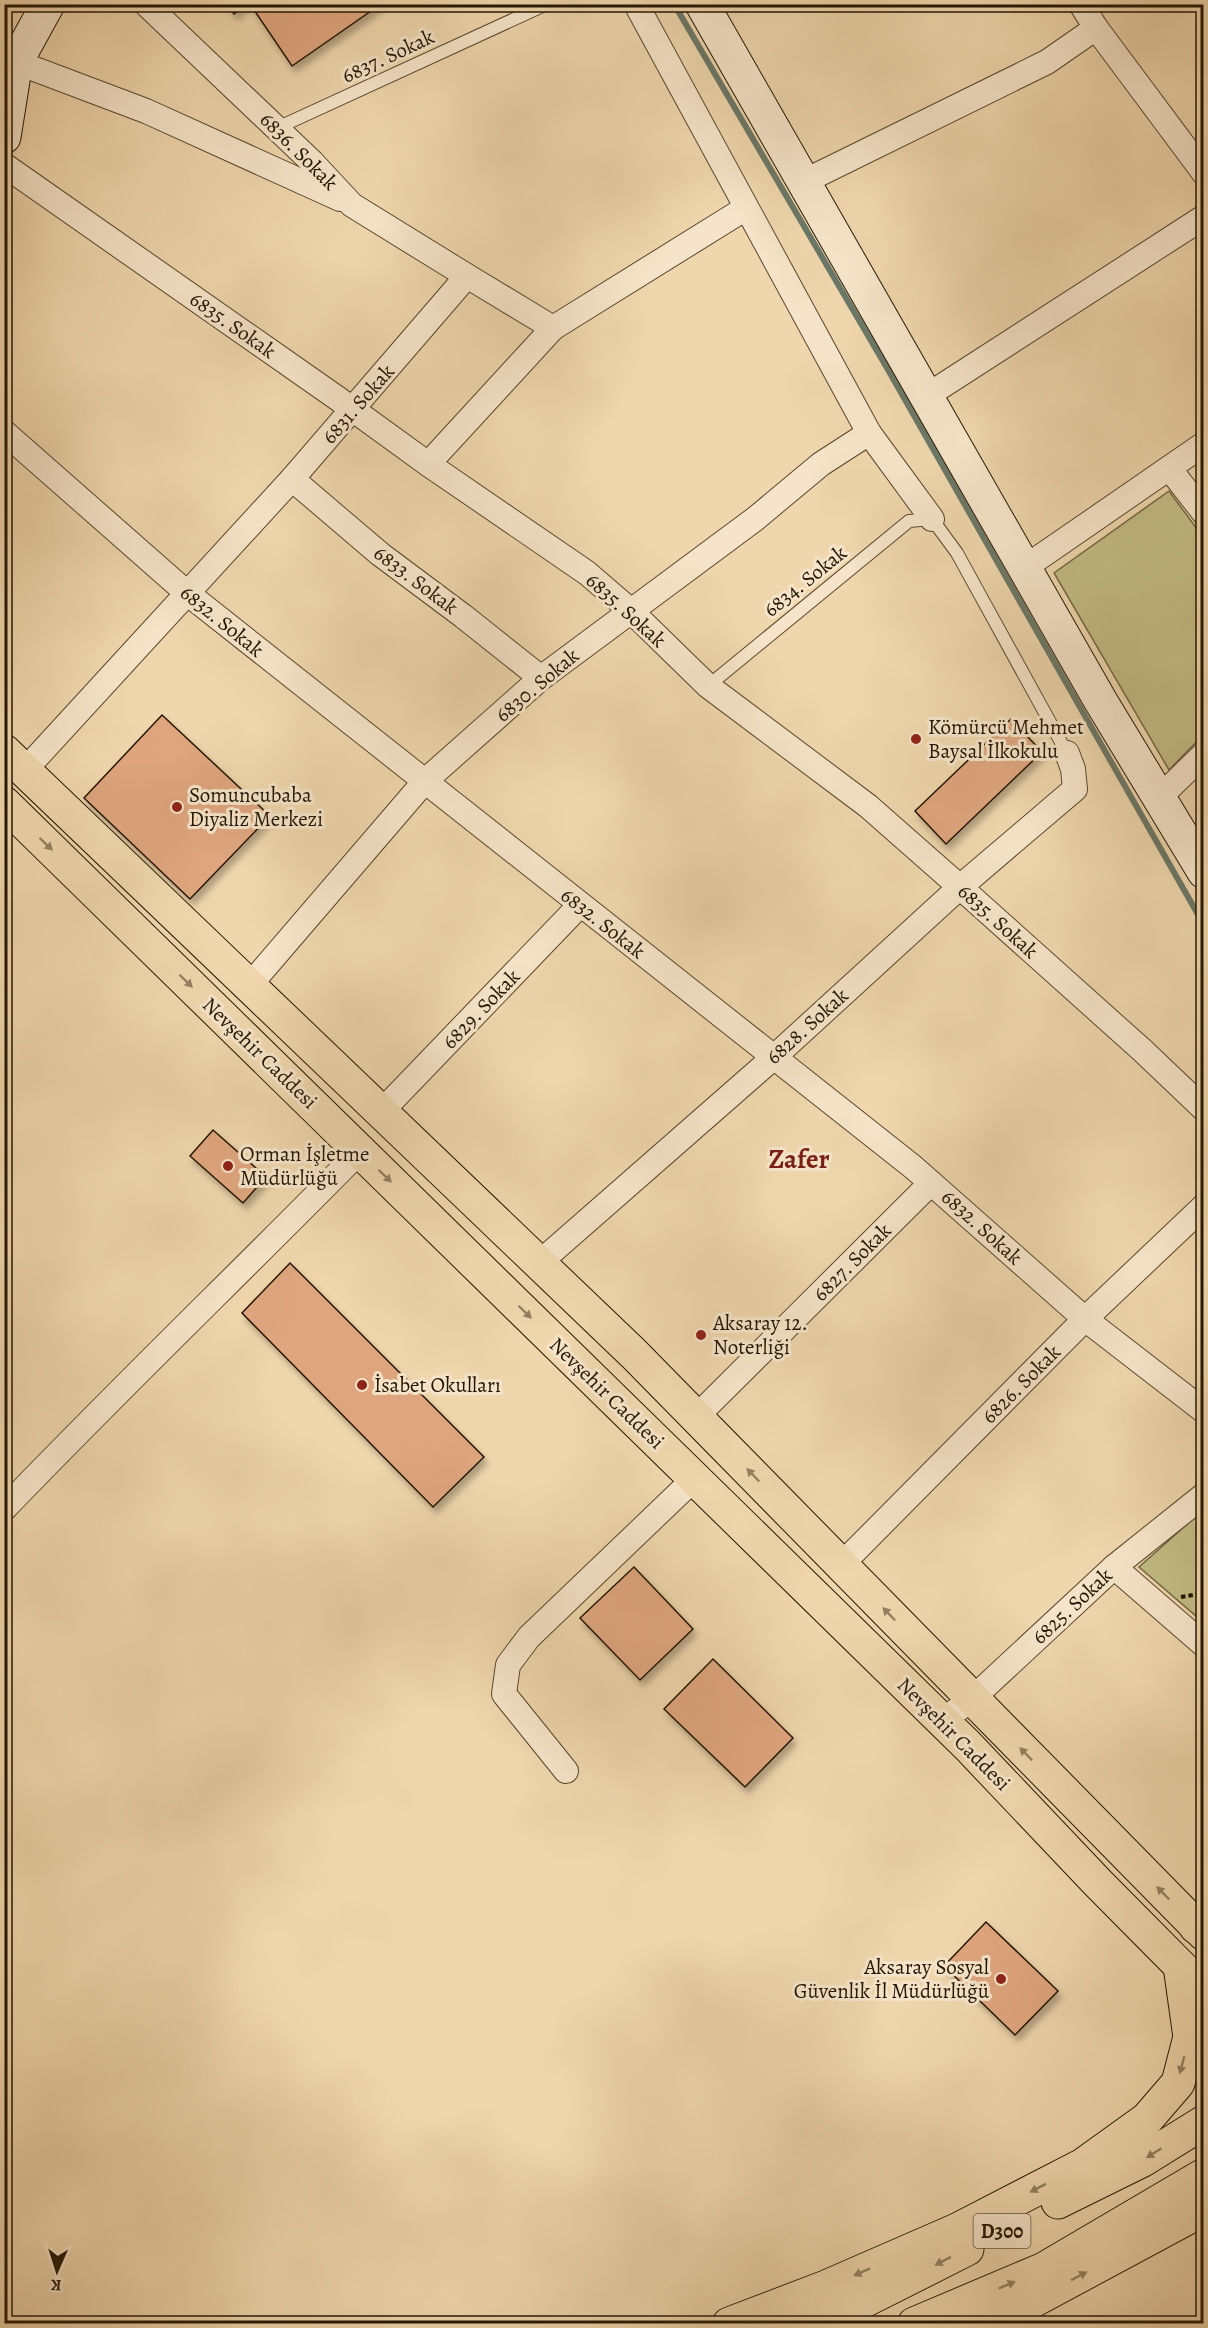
<svg xmlns="http://www.w3.org/2000/svg" width="1208" height="2328" font-family="Alegreya,serif">
<defs>
<filter id="shadow"><feDropShadow dx="3.5" dy="6" stdDeviation="3" flood-color="#0004"/></filter>
</defs>
<rect width="100%" height="100%" fill="#efd6ac"/>
<filter id="stains"><feTurbulence type="fractalNoise" baseFrequency=".00333" numOctaves="4"/><feColorMatrix values="0 0 0 0 .2 0 0 0 0 .09 0 0 0 0 .02 0 0 0 .5 -.17"/></filter>
<radialGradient id="worn" r=".72"><stop offset=".6" stop-color="#630" stop-opacity="0"/><stop offset="1" stop-color="#630" stop-opacity=".3"/></radialGradient>
<!-- green -->
<g fill="#c1bb84" stroke="#736843" stroke-width="1.5">
<path d="M 1169,491 L 1203,537 L 1203,735 L 1169,770 L 1054,573 Z"/>
<path d="M 1203,1510 L 1203,1622 L 1139,1567 Z"/>
</g>
<g fill="none" stroke-linecap="round" stroke-linejoin="round">
<!-- stream -->
<path stroke="#6b7867" stroke-width="6" d="M 674,4 L 887,368 L 1204,925"/>
</g>
<!-- building -->
<g fill="#dea57e" stroke="#251602" stroke-width="1.5" filter="url(#shadow)">
<path d="M 227,4 L 247,4 L 234,14 Z"/>
<path d="M 250,4 L 381,4 L 292,66 Z"/>
<path d="M 162,715 L 270,816 L 190,899 L 84,798 Z"/>
<path d="M 1011,719 L 1042,752 L 946,844 L 915,811 Z"/>
<path d="M 213,1130 L 266,1177 L 243,1203 L 190,1156 Z"/>
<path d="M 290,1263 L 484,1457 L 433,1507 L 242,1313 Z"/>
<path d="M 634,1567 L 693,1629 L 640,1680 L 580,1618 Z"/>
<path d="M 713,1659 L 793,1738 L 745,1787 L 664,1709 Z"/>
<path d="M 986,1922 L 1058,1991 L 1015,2035 L 944,1966 Z"/>
</g>
<g fill="none" stroke-linecap="round" stroke-linejoin="round">
<defs>
<g id="lane">
<path d="M 277,128 L 547,4"/>
<path d="M 708,686 L 909,521 L 932,519 L 957,553 L 1067,753"/>
</g>
<g id="street">
<path d="M 146,4 L 312,162 L 352,205 L 467,276"/>
<path d="M 636,4 L 869,433 L 932,519"/>
<path d="M 1096,28 L 1204,173"/>
<path d="M 16,62 L 146,111 L 340,199"/>
<path d="M 4,165 L 337,398 L 428,464 L 587,573 L 630,610 L 708,686 L 868,806 L 960,887 L 1142,1050 L 1204,1109"/>
<path d="M 803,182 L 1047,62 L 1096,28 L 1081,4"/>
<path d="M 925,397 L 1204,217"/>
<path d="M 4,432 L 187,593 L 913,1167 L 1085,1319 L 1204,1411"/>
<path d="M 428,464 L 553,328"/>
<path d="M 1169,468 L 1204,513"/>
<path d="M 292,479 L 380,554 L 463,616 L 541,678"/>
<path d="M 1024,568 L 1204,444"/>
<path d="M 24,771 L 292,479 L 467,276 L 553,328 L 746,208"/>
<path d="M 1159,798 L 1204,754"/>
<path d="M 249,986 L 425,781 L 541,678 L 755,519 L 821,464 L 869,433"/>
<path d="M 381,1112 L 580,905"/>
<path d="M 539,1263 L 773,1058 L 960,887 L 1075,789 L 1073,769 L 1067,753"/>
<path d="M 696,1417 L 931,1183"/>
<path d="M 4,1509 C 121,1387 242,1271 360,1151"/>
<path d="M 841,1565 L 1085,1319 L 1204,1206"/>
<path d="M 1114,1567 L 1204,1645"/>
<path d="M 942,1721 L 972,1699 L 1114,1567 L 1204,1495"/>
<path d="M 566,1771 L 504,1694 L 508,1665 L 529,1637 L 695,1478"/>
</g>
<g id="secondary">
<path d="M 702,4 L 1100,700 L 1204,872"/>
<path d="M 4,137 L 16,62 L 48,4"/>
</g>
<g id="primary">
<path d="M 4,751 L 634,1354 L 1204,1934"/>
<path d="M 4,803 L 968,1746 L 1098,1883 L 1204,1990"/>
</g>
<g id="highway">
<path d="M 1196,1927 L 1204,1930"/>
<path d="M 1058,2202 L 1143,2160 L 1204,2122"/>
<path d="M 729,2324 L 826,2287 L 957,2230 L 1083,2165 L 1147,2119 L 1178,2083 L 1190,2037 L 1180,1966"/>
<path d="M 793,2324 L 864,2301 L 967,2249"/>
<path d="M 914,2324 L 1044,2269 L 1204,2175"/>
<path d="M 990,2324 L 1204,2209"/>
</g>
</defs>
<!-- lane casing -->
<use href="#lane" stroke="#58462c" stroke-width="14"/>
<!-- street casing -->
<use href="#street" stroke="#58462c" stroke-width="26"/>
<!-- secondary casing -->
<use href="#secondary" stroke="#251602" stroke-width="35"/>
<!-- primary casing -->
<use href="#primary" stroke="#251602" stroke-width="35"/>
<!-- highway casing -->
<use href="#highway" stroke="#251602" stroke-width="35"/>
<!-- path -->
<path stroke="#251602" stroke-width="4" stroke-dasharray="4.5 3" stroke-linecap="butt" d="M 1181,1597 L 1204,1593"/>
<!-- lane -->
<use href="#lane" stroke="#f5e4c9" stroke-width="12"/>
<!-- street -->
<use href="#street" stroke="#f5e4c9" stroke-width="24"/>
<!-- secondary -->
<use href="#secondary" stroke="#f5e4c9" stroke-width="33"/>
<!-- primary -->
<use href="#primary" stroke="#efd6ac" stroke-width="33"/>
<!-- highway -->
<use href="#highway" stroke="#efd6ac" stroke-width="33"/>
</g>
<!-- one-way arrows -->
<defs><path id="oneway-solid" d="M-6-.8H1V-3.2L6.5 0L1 3.2V.8H-6Z" transform="scale(1.5)"/></defs>
<g fill="#948060">
<use href="#oneway-solid" transform="translate(46 844) rotate(44)"/>
<use href="#oneway-solid" transform="translate(186 981) rotate(44)"/>
<use href="#oneway-solid" transform="translate(385 1176) rotate(44)"/>
<use href="#oneway-solid" transform="translate(525 1312) rotate(44)"/>
<use href="#oneway-solid" transform="translate(753 1475) rotate(-134)"/>
<use href="#oneway-solid" transform="translate(889 1614) rotate(-134)"/>
<use href="#oneway-solid" transform="translate(1026 1754) rotate(-134)"/>
<use href="#oneway-solid" transform="translate(1163 1893) rotate(-134)"/>
<use href="#oneway-solid" transform="translate(1182 2065) rotate(105)"/>
<use href="#oneway-solid" transform="translate(1154 2153) rotate(148)"/>
<use href="#oneway-solid" transform="translate(1038 2188) rotate(153)"/>
<use href="#oneway-solid" transform="translate(943 2261) rotate(153)"/>
<use href="#oneway-solid" transform="translate(862 2272) rotate(156)"/>
<use href="#oneway-solid" transform="translate(1079 2276) rotate(-28)"/>
<use href="#oneway-solid" transform="translate(1007 2285) rotate(-23)"/>
</g>
<!-- markers -->
<g fill="#8f2418" stroke="#f5e4c9" stroke-width="2">
<circle cx="916" cy="739" r="6"/>
<circle cx="177" cy="807" r="6"/>
<circle cx="228" cy="1166" r="6"/>
<circle cx="701" cy="1335" r="6"/>
<circle cx="362" cy="1385" r="6"/>
<circle cx="1001" cy="1979" r="6"/>
</g>
<g text-anchor="middle" dominant-baseline="central" stroke-width="6" stroke-linejoin="round" paint-order="stroke">
<!-- shield labels -->
<rect fill="#f5e4c9" stroke="#63543e" stroke-width="1.5" x="973.5" y="2214" width="57" height="34" rx="4.5"/>
<g font-size="20" font-weight="bold" fill="#251602">
<text x="1002" y="2231">D300</text>
</g>
<!-- street labels -->
<g font-size="21" fill="#251602" stroke="#f5e4c9">
<text transform="translate(388 56) rotate(-25)">6837. Sokak</text>
<text transform="translate(299 151) rotate(45)">6836. Sokak</text>
<text transform="translate(233 325) rotate(35)">6835. Sokak</text>
<text transform="translate(358 404) rotate(-49)">6831. Sokak</text>
<text transform="translate(416 580) rotate(37)">6833. Sokak</text>
<text transform="translate(805 581) rotate(-39)">6834. Sokak</text>
<text transform="translate(626 610) rotate(42)">6835. Sokak</text>
<text transform="translate(222 621) rotate(39)">6832. Sokak</text>
<text transform="translate(537 685) rotate(-40)">6830. Sokak</text>
<text transform="translate(998 921) rotate(42)">6835. Sokak</text>
<text transform="translate(603 923) rotate(38)">6832. Sokak</text>
<text transform="translate(481 1009) rotate(-46)">6829. Sokak</text>
<text transform="translate(807 1026) rotate(-42)">6828. Sokak</text>
<text transform="translate(260 1053) rotate(44)">Nevşehir Caddesi</text>
<text transform="translate(982 1227) rotate(42)">6832. Sokak</text>
<text transform="translate(852 1262) rotate(-45)">6827. Sokak</text>
<text transform="translate(1021 1384) rotate(-45)">6826. Sokak</text>
<text transform="translate(607 1393) rotate(44)">Nevşehir Caddesi</text>
<text transform="translate(1072 1606) rotate(-43)">6825. Sokak</text>
<text transform="translate(954 1734) rotate(45)">Nevşehir Caddesi</text>
</g>
<!-- poi labels -->
<g font-size="21" fill="#251602" stroke="#f5e4c9" text-anchor="start">
<text x="928" y="727">Kömürcü Mehmet<tspan x="928" dy="24">Baysal İlkokulu</tspan></text>
<text x="189" y="795">Somuncubaba<tspan x="189" dy="24">Diyaliz Merkezi</tspan></text>
<text x="240" y="1154">Orman İşletme<tspan x="240" dy="24">Müdürlüğü</tspan></text>
<text x="713" y="1323">Aksaray 12.<tspan x="713" dy="24">Noterliği</tspan></text>
<text x="374" y="1385">İsabet Okulları</text>
<text x="989" y="1967" text-anchor="end">Aksaray Sosyal<tspan x="989" dy="24">Güvenlik İl Müdürlüğü</tspan></text>
</g>
<!-- district labels -->
<g font-size="27" font-weight="bold" fill="#7a1f14" stroke="#f5e4c9">
<text x="799" y="1159">Zafer</text>
</g>
</g>
<!-- margin -->
<rect width="1208" height="2328" fill="none" stroke="#efd6ac" stroke-width="24"/>
<rect x="6" y="6" width="1196" height="2316" fill="none" stroke="#251602" stroke-width="3"/>
<rect x="12" y="12" width="1184" height="2304" fill="none" stroke="#251602" stroke-width="1.5"/>
<!-- north arrow -->
<g transform="translate(57 2271) rotate(183)" stroke="#f5e4c9" stroke-width="4.5" paint-order="stroke">
<path d="M0-4.5L10 22L0 15L-10 22Z" fill="#251602"/>
<text y="-9" font-size="16" font-weight="bold" text-anchor="middle" fill="#251602">K</text>
</g>
<rect width="100%" height="100%" filter="url(#stains)"/>
<rect width="100%" height="100%" fill="url(#worn)"/>
</svg>
